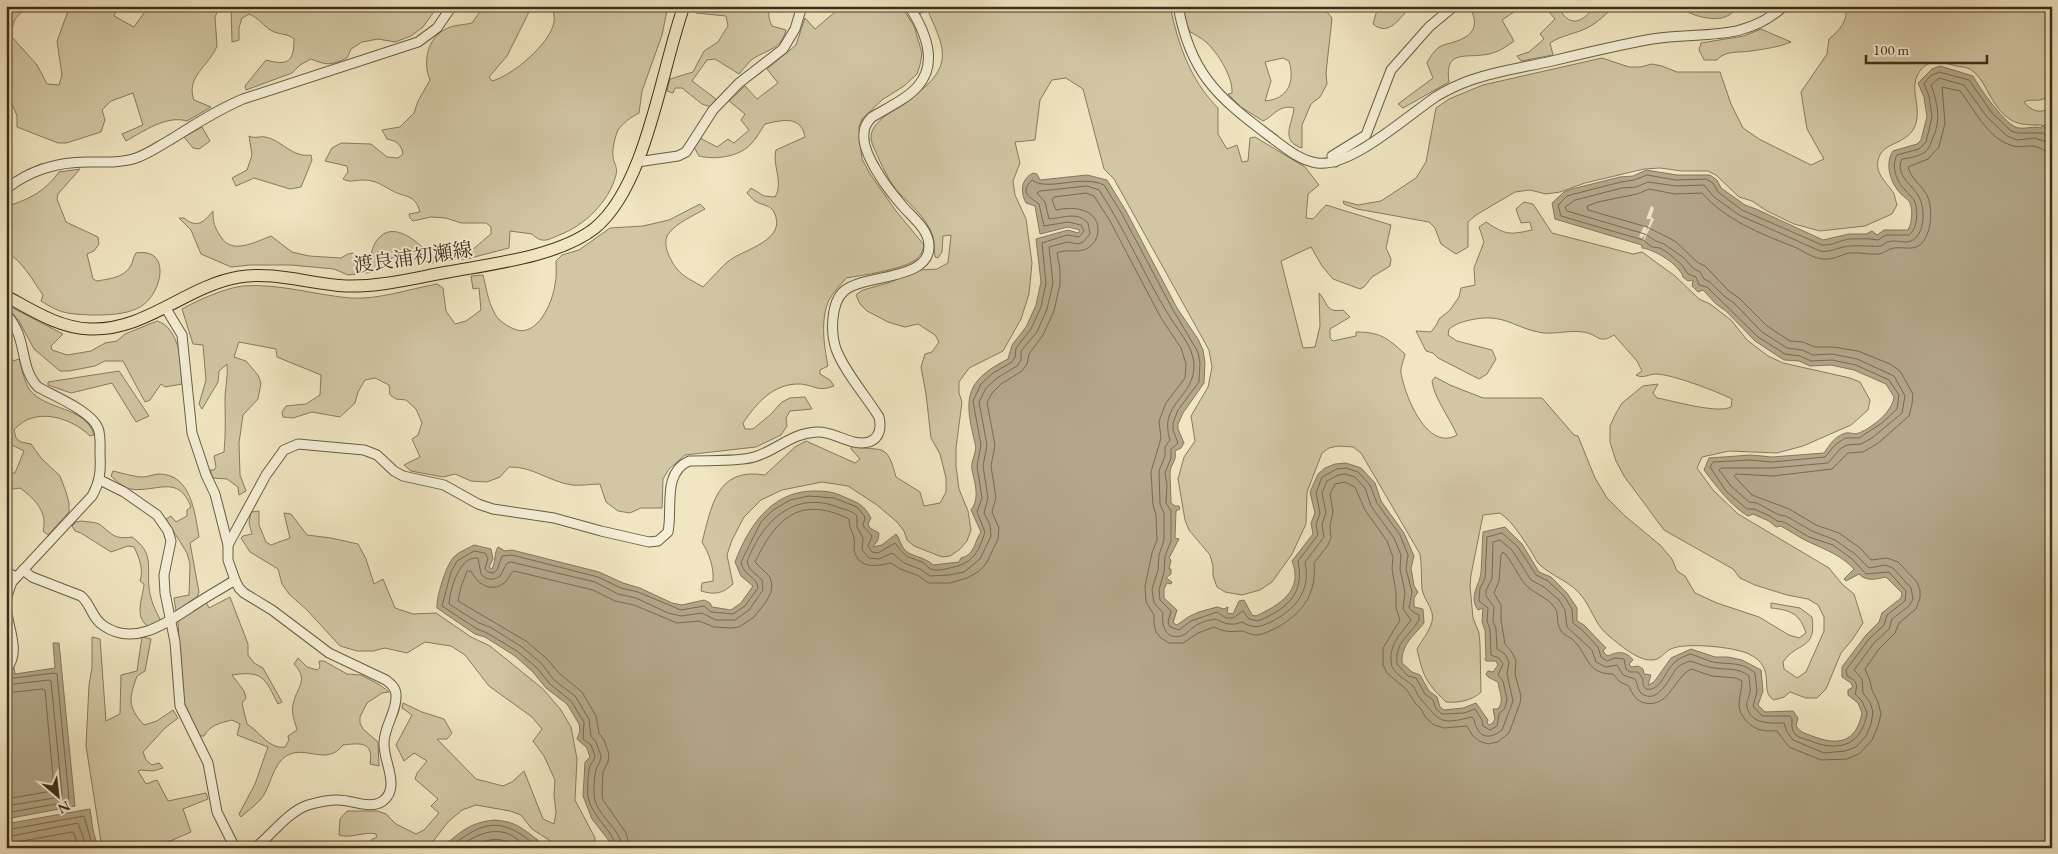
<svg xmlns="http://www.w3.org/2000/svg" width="2058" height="854" font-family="'EB Garamond','Noto Serif JP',serif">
<rect width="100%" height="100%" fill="#f0e6c1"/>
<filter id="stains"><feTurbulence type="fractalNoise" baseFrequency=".004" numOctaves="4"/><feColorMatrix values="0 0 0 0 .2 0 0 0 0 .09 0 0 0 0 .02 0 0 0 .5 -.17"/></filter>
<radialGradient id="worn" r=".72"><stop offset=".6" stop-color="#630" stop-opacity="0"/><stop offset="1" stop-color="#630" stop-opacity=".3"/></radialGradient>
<!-- green -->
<g fill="#d2c7a5" stroke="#887a60" fill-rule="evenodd">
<path d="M 6,6 L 33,6 C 16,14 12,19 12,37 L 37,65 L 47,84 L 59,85 L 62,75 L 57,41 L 70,6 L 118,6 L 114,16 L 134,27 L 149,6 L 220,6 L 215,17 L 217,46 C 210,65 185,77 194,100 L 211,107 L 187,121 C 166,115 144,131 126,141 L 122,134 L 143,125 L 133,93 L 111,101 L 102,110 L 105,120 L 101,132 L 66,143 L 58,143 L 17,127 L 17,116 L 13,106 L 6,106 Z"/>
<path d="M 231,6 L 438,6 L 423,27 L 411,36 L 395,42 L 378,39 L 362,42 L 351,49 L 347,58 C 331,65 328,66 311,59 L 300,65 L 292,73 L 246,90 L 245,86 L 266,60 C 288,66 294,62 294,39 C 288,33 279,35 272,31 C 263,26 259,18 249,14 L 242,18 L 239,28 L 239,40 L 232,42 Z"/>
<path d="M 484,6 L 532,6 L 507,56 L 489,77 L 492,81 C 512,76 551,43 554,22 C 555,17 553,11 552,6 L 668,6 L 662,35 L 642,91 L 639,113 C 631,117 623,123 618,130 C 615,137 612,149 613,157 C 614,164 618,167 616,175 C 609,202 584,226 559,235 C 548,240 542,244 532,234 L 510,231 L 509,248 L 467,259 L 447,260 L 444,256 L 445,251 C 467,261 474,247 491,234 L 491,227 L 486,223 L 461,223 L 446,218 L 431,217 L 413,221 L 410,218 L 409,214 L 420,212 C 415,193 404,198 391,190 C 380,184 375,180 362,180 C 355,180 350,183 343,179 L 348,172 L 347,166 L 325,161 L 332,148 L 341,143 L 371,144 L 387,157 L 398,158 L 403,154 C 401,144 397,141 387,139 L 382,130 L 400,127 L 414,113 L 418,101 L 430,80 C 422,61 428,36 448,28 C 454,25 464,25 472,23 Z"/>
<path d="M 693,6 L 773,6 C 766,12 769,19 772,26 L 786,30 C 780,52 765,49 750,61 C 746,65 743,70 739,74 L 715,59 L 707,60 L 692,81 L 716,99 L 711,107 L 702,104 L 682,88 L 675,88 L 673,93 L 667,91 L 670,79 L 693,72 L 704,51 L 718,42 L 728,26 L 726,16 L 696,13 Z"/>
<path d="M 842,6 L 901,6 L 914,26 L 922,53 L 920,65 L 917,74 L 904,86 L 882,100 L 862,119 L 859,127 L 860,141 L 862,159 L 870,174 L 896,211 L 924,245 C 923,251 920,257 914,261 C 899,270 864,275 846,278 C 841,285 833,292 829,300 C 820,320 824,345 828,366 L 820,370 L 820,374 L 830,380 L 834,386 C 818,392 816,386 801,384 C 773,383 757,403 743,423 L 745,429 L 753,429 L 770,415 L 782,402 L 790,398 L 805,397 L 812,409 L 790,411 L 786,418 L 787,426 L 781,435 L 756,447 L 685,455 L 669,469 L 663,479 L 662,508 L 641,508 L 630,513 L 618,511 L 606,502 L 600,484 C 591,484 581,486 572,485 C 550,482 532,466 509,467 L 500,477 L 487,482 L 471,481 L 455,474 L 443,477 L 411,471 L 404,465 L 420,457 L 412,439 L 418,435 L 422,423 L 416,409 L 406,400 L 396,399 L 390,395 L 389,385 L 375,378 L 365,380 L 358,392 L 355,403 L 340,417 L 312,412 L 293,418 L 283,417 L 282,412 L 286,406 L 306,404 L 320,395 L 321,375 L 277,357 L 276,349 L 239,342 L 234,357 L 246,361 L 258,375 L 261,383 L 258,399 L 243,415 L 239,443 L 240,475 L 246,491 L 239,495 L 238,487 L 227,479 L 213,478 L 210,470 L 214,470 L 216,467 L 214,456 L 224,452 C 226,433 225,415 225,396 C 226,384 228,376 227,364 L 219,371 L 218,382 L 202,409 L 199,404 L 206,380 L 203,345 L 193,344 L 182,309 C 198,300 225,288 243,286 C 278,283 315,295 350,298 C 378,300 409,289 437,284 L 443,288 L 446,311 L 455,324 L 466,321 L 481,310 L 479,288 L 473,289 L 471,276 L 483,275 C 486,287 488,301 494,312 C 497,320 507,326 514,329 C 537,339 553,302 555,284 C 557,277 556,269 556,261 L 562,255 L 579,250 L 610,228 L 643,226 L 669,220 L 700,204 L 705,209 C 693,216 678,222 669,233 C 661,243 670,260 677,269 C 683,277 695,282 703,287 C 711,279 722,266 730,260 C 745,249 788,240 774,212 C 771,205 761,205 755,201 C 752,199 749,195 747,193 L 751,188 L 764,196 L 775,197 C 784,182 772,166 776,150 L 805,137 C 801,115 782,120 765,124 C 760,131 757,138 751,144 C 739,157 715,160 699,156 L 694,147 L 700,138 L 717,147 L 728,139 L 734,143 L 749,130 L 741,120 L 745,114 L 729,101 L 745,86 L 757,99 L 778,83 L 767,69 L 796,45 L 805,18 L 815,29 Z"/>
<path d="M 915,6 L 1170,6 C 1178,44 1190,80 1218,108 L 1218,134 L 1227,149 L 1237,145 L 1242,162 L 1248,161 L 1250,138 L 1255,137 L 1305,167 L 1319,185 L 1308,194 L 1306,218 L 1313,219 L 1326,205 L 1391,225 L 1386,248 L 1391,259 L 1390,266 L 1372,277 L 1364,287 L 1360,289 L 1333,279 L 1322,266 L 1311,247 L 1281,261 L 1303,348 L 1315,347 L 1320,326 L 1319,293 C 1329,304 1325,313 1343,310 L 1350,317 L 1330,329 L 1330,338 L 1333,341 L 1356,336 L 1356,332 C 1381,332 1387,338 1405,354 C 1404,360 1400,368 1401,373 C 1405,396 1427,452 1457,435 C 1450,418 1434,398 1432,381 L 1435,377 L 1450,385 L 1483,398 L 1542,398 L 1574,435 L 1578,436 L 1595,478 L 1607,498 L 1625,516 L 1660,545 L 1672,559 L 1677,571 L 1685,576 L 1695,593 L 1717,603 L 1759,617 L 1789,635 L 1799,638 L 1806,633 C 1800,614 1791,610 1771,608 L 1771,603 L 1800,608 L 1812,617 C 1817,651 1797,641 1783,662 L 1784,669 L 1797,678 L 1806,672 L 1824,631 L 1824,617 L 1818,605 L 1808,599 L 1787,595 L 1755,585 L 1740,578 L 1733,569 L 1664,530 L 1624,476 L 1616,461 L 1610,442 L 1610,426 L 1615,415 L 1622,403 L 1643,386 L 1658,384 L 1653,393 L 1657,398 C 1674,401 1717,414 1731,407 L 1732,399 C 1718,392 1672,374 1656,374 C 1649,374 1643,379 1636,375 L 1642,371 L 1637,361 L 1614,335 C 1598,345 1599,334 1583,332 C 1570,330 1557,334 1544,333 C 1514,329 1505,312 1470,320 C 1461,322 1456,324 1449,329 L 1448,335 L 1457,341 L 1492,350 L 1496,359 L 1487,374 L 1479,379 L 1438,358 L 1433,353 L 1426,351 L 1416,331 L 1431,332 L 1437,324 L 1439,319 L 1450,310 L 1459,297 L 1461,288 L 1475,285 L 1474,268 L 1484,242 L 1479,227 L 1486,222 C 1506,235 1509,235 1532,230 L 1530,222 L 1521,223 L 1516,209 L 1524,202 L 1533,204 L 1552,233 L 1633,254 L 1642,252 L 1675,276 L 1699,299 L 1710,304 L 1731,320 L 1747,340 L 1768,356 L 1783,363 L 1850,378 L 1860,382 L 1870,400 L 1868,410 L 1851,425 L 1803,446 L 1777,453 L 1729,451 L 1702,457 L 1697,468 L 1713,490 L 1738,514 L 1829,568 L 1842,584 L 1854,594 L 1863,623 L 1852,640 L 1841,653 L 1826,689 L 1817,698 L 1806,698 L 1790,692 L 1784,697 L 1774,700 C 1758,692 1778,668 1749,654 C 1735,647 1685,642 1671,649 C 1664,652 1661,660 1652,660 C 1638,661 1620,645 1609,636 C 1596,626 1593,612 1584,599 C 1572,581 1552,577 1539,564 C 1536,561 1534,556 1531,551 C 1522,538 1514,523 1500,513 L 1483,515 L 1471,575 L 1470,586 L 1473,618 L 1479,633 L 1480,644 L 1481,692 C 1472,701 1458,703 1446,702 C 1441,696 1436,693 1432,687 C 1423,677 1420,662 1417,649 C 1423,638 1437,623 1431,610 C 1428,602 1424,598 1422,589 C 1421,577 1422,566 1420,554 L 1361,453 L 1353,447 L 1338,446 L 1329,448 L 1322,453 L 1307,492 L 1306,524 L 1292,554 L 1272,582 L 1260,590 L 1242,595 L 1225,592 L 1217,587 L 1213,576 L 1213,566 L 1210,555 L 1189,530 L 1185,520 L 1178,479 L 1184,457 L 1195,441 L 1191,416 L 1208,387 L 1212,367 L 1209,350 L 1114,179 L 1104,169 L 1083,89 L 1066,78 L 1052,80 L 1040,100 L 1035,140 L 1015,142 L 1020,163 L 1013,181 L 1015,195 L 1026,219 L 1032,263 L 1029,294 L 1021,319 L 1003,351 L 969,368 L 959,382 L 959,393 L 962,402 L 956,448 L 956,466 L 959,489 L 968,511 L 971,530 L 967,541 L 959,550 L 950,556 L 942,557 L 914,546 L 907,540 L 904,531 L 897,522 L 877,505 L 848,486 L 822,482 L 782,490 L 761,500 L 744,517 L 732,540 L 727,555 L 733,584 C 722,594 715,595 701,591 L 702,583 L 713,581 C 714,567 709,553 702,542 C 712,506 716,467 765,475 L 795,447 L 806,441 L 855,463 L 860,459 L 851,449 L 852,446 C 883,453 886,440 896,477 L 920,492 L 924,506 L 940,503 L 946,492 L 946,478 L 940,454 L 931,438 L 926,394 L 921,367 L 925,354 L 932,352 L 939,342 L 935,335 L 918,324 L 905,327 L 888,322 L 867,311 L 860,304 L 856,295 L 863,290 L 891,282 L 919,270 L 937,269 L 948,263 L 951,235 L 943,236 L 942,252 L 938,258 L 935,257 C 934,250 935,241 932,234 C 926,218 911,205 899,193 C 890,183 884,170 878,157 C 876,152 872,145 871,139 C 868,112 936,97 942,60 C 945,44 933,25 928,10 L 919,14 Z"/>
<path d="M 1182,6 L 1302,6 L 1314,11 L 1327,12 L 1332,18 L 1326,73 L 1327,84 L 1320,97 L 1311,104 L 1302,125 L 1302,148 C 1279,141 1293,123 1294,108 C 1279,104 1274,116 1263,121 L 1241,107 L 1228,94 L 1232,93 C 1233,77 1218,53 1206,42 C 1202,38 1195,35 1189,31 ZM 1283,58 L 1289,61 C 1295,81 1289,99 1265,101 L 1271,81 L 1265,62 Z"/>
<path d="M 1337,6 L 1412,6 C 1400,16 1390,38 1373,24 L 1377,10 L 1374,8 L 1348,11 Z"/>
<path d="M 1469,6 L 1478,6 L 1482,10 L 1504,6 L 1523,6 L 1502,20 L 1514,41 C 1506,47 1498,52 1489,54 C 1466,59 1444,48 1449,82 L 1403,108 L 1398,104 L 1433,78 L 1427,63 C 1430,57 1434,51 1439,47 C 1444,44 1449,44 1454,42 C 1474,36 1480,25 1469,6 Z"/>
<path d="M 1544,6 L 1558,6 C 1568,28 1583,24 1594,6 L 1616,6 C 1606,13 1599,22 1587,28 C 1575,34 1562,35 1550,43 L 1553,55 L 1521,61 L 1517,56 L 1529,52 L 1544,39 L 1540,34 L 1555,19 Z"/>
<path d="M 1680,6 L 1702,6 L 1713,9 L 1738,6 C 1735,9 1733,13 1729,15 C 1717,23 1688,16 1680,6 Z"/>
<path d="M 1846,6 L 2052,6 L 2052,94 C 2038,105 2033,97 2024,102 C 2032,112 2041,114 2052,107 L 2052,126 C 2039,124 2022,127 2011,120 C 1991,108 1988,84 1974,72 C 1968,67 1963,67 1956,66 C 1941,62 1926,57 1917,76 C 1911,89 1919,104 1917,118 C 1914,145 1885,140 1879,157 C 1873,173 1887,182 1894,194 C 1895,197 1896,202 1897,205 L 1892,214 L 1865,226 L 1820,231 L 1794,224 L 1767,211 L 1752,201 L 1739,197 L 1716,175 L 1708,171 L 1682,171 L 1660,168 L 1644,169 L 1585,183 L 1560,192 L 1546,194 L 1530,190 L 1515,192 L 1476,215 L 1468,222 L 1468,247 L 1456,254 L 1441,244 L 1435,228 L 1429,222 L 1357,209 L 1344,204 L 1343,201 L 1358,205 L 1381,201 L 1416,178 L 1426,162 L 1436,108 L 1449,99 L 1483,85 L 1602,58 L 1629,67 L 1640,67 L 1652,64 L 1662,66 L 1677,72 L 1720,72 L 1731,104 L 1743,128 L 1759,139 L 1811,165 L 1824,159 L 1807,129 L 1801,92 L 1827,54 L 1829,39 C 1840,30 1848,21 1846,6 Z"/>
<path d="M 1761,29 L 1791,42 C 1779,47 1765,49 1751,51 C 1739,53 1725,50 1717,60 L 1704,60 L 1699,50 L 1701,43 L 1744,36 Z"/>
<path d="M 202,127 L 210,141 L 199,149 L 193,148 L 184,137 Z"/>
<path d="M 249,136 C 255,139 259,136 265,137 C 282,140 292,158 311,155 L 312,160 L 301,187 L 290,189 L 254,178 L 236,186 L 232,178 L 247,170 L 252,155 Z"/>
<path d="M 80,169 L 58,194 L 57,199 L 66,222 L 98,237 L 99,244 L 94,251 L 87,254 L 93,279 L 97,281 C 108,279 123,278 130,267 C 133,263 133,257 136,253 C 174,247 161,298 138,308 C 124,315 107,315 92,315 C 69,314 61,314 41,301 L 43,295 C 32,280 23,261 6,252 L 6,234 L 9,234 L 12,226 L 11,205 C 32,198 46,190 59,172 Z"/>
<path d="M 213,211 C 213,222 214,227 221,237 C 232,255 255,242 271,236 L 292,252 L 309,256 L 341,258 L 348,254 L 353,253 L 356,261 L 355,266 L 367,266 C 371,258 372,246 377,240 C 394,218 420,244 433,258 L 433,263 L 428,264 L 413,252 C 397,255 386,258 375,272 L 348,275 L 334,269 L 291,265 L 250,265 L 231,267 L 201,254 L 191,230 L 179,218 L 184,218 C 197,229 204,222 213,211 Z"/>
<path d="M 9,306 L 63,334 L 51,346 L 52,350 L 67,355 L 91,351 L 105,343 L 117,341 L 125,334 L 157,321 C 179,327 183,365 182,384 L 165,387 L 161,384 L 150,400 L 145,402 L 123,361 L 105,361 L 95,366 L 69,371 L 60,371 L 34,349 L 19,321 L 9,309 Z"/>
<path d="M 6,345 L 13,361 L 19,359 C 22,368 24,381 29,389 C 45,411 86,406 94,435 L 90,436 C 71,417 34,406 14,430 L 16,438 L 21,442 L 31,444 L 41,458 L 60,476 L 66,492 L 69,503 L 69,512 L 48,535 L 43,531 C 48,512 35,499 20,488 L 6,490 L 6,473 L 15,473 L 24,451 L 6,442 Z"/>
<path d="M 119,371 L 149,416 L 136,422 L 112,383 L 71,393 L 48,385 L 48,382 Z"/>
<path d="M 113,471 C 122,473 134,477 143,477 C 148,477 154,474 159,474 C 191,474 195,513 199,537 L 190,543 L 199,592 L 197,597 L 176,611 L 174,598 L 189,595 L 190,564 L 187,553 L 166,519 L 171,516 L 176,522 L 187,516 L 187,510 L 191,507 C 178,473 157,493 130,489 C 123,487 116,481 111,476 Z"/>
<path d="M 259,511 L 259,525 L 266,542 L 271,545 L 290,538 L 284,513 L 291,514 L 307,535 L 331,538 L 358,544 L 366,559 L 374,584 L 383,579 L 395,608 L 413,614 L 436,613 L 471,637 L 490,646 L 543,689 L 561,710 L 571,727 L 577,759 L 575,800 L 595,838 L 594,847 L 555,848 L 549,840 L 532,829 L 521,815 L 510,811 L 476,805 L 462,810 L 448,822 L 431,844 L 424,848 L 373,848 L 371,840 L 377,837 L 376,834 C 364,831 351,839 339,835 L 340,819 L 347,811 L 377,811 L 386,814 L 396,824 L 416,834 L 424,830 L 439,813 L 431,806 L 438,799 L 415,779 L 417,773 L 427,761 L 414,753 L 404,761 L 396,745 L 412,715 L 402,708 L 403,703 L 422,712 L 444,719 L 452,733 L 447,739 L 437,739 L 476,779 L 503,786 L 512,782 L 524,771 L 543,819 L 554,824 L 556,812 L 554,795 L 555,780 L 544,756 L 533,741 L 542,729 L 532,717 L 489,686 L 465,655 L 451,646 L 425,642 L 407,653 L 385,648 L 373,651 L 357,651 L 340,646 L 307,610 L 289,594 L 282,584 L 278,569 L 250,552 L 241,538 L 243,536 L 252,534 L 249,523 L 251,512 Z"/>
<path d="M 82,521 C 87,522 95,522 99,524 C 112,533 113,540 132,537 C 154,553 147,565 149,587 C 150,599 155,610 161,621 L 149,627 C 133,617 143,598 144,584 L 140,581 C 144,570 139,557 134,547 L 128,546 L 111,552 L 81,533 L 75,531 L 72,526 L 76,522 Z"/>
<path d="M 230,597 L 248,644 L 248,655 L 254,663 L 263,668 L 282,702 L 278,704 C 265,679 264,670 232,675 L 244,691 L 246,698 L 242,703 L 247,724 C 260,732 270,750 285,747 L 289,740 L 288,736 L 297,730 C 295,722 291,713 293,705 C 296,687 310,681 294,664 L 298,658 L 307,667 L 317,670 L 320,667 L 319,661 L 324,661 L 347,674 L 361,675 L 380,685 L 389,692 L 382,693 L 367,703 L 360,717 L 360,723 L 363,729 L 378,742 L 379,766 L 370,764 C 374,741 360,743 343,745 C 326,767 306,744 286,756 C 272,765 271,787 261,799 C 255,806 247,811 241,817 L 239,814 L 255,784 L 268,747 L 237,735 L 240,724 L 232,720 C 220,723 210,725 204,736 L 198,736 L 182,697 L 178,621 L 206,602 L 209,608 Z"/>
<path d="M 92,637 L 100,639 L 106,721 L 120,714 L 121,675 L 137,671 L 142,637 L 151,639 L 145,671 L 137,676 C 129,699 127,706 144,725 L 157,721 L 173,710 L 178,718 L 165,728 L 143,752 L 146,760 L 152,765 L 159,763 L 163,768 L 153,771 L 141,770 L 138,771 L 146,784 L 157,780 L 168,801 L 206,793 L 208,799 L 183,809 L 191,832 L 161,845 L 162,848 L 102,848 L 86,746 L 89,685 L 92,668 Z"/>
</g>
<!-- water -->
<g fill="#b3a789" stroke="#84775d">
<path d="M 1940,66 L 1973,76 C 1979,87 2006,127 2019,128 C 2027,129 2033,126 2041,128 L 2042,126 L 2049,129 L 2049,133 L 2052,133 L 2052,848 L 612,848 L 610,842 L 592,819 L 583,796 L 585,762 L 590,757 L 587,748 L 577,739 L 580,731 L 579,724 L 567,704 L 546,688 L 533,672 L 515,656 L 485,637 L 475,634 L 437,608 C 436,597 446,566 453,558 C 458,552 467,549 474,545 L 491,549 L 493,559 L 489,567 L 492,569 C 496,561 494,553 498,547 L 505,551 L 512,550 L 599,572 L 623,583 L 640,588 L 672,603 L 682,605 L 704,600 L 710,603 L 712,607 L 731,610 L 741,603 L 753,586 L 741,576 L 735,562 C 748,527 771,492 812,491 C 823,491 831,491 842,496 C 857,503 862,502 871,518 L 868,524 L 870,528 L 879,533 L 878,540 L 873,547 L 882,545 L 896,534 C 900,538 900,544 904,549 C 910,557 924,556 933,565 L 959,562 L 961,558 C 975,555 974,542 981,532 L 971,510 C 980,498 975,484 972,470 C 970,461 978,452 975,443 C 964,399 964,381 1008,359 L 1012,345 L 1026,327 L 1036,305 L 1041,282 L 1036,239 L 1068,230 L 1078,233 L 1080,230 L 1068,227 L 1040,234 L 1035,206 L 1026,203 C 1020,192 1021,179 1033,173 L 1037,174 L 1040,180 L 1087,175 L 1107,180 L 1126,211 L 1177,308 L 1198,339 L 1203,350 L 1205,363 L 1204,383 L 1183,413 L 1178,424 L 1178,429 L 1184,443 L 1181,448 L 1175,451 C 1177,463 1170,463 1170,474 C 1170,484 1171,493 1171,503 L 1175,506 L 1179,506 L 1180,509 L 1176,511 L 1175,538 L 1179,539 L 1169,558 L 1171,560 L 1169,569 L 1171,569 L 1171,574 L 1166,578 L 1172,582 L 1171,584 L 1167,583 L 1164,589 L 1164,598 L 1177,610 L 1173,623 L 1177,625 L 1188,617 L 1199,612 L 1217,607 L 1224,609 L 1228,607 L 1227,613 L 1233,614 L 1239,601 L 1244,600 L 1252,615 L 1256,616 C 1279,605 1304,591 1292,561 L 1313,534 L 1311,523 L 1315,513 L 1310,492 L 1318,474 L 1325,468 L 1335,464 L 1346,463 L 1361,468 L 1375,483 L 1381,501 L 1404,533 L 1414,556 L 1411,568 L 1414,586 L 1418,592 L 1414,598 L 1414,607 L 1423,609 L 1424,623 C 1414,636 1401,644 1402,663 L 1412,672 L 1420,675 L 1429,691 L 1437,697 L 1440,707 L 1444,710 L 1463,708 L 1476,703 L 1488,720 L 1487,723 L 1489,725 L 1493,723 L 1495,719 L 1493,709 L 1498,709 C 1505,700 1499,692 1498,682 L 1488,677 L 1486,674 L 1488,671 L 1493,672 L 1498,665 L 1496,661 L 1486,661 L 1485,659 L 1486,657 L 1485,630 L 1482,622 L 1483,608 L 1478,610 C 1468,596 1480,585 1481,572 C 1482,559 1482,546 1483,532 L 1505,527 L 1522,544 L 1539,572 L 1551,577 L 1567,593 L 1577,608 L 1577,621 L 1584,625 L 1606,648 L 1603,651 L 1605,654 L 1608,656 C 1617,651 1627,651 1633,660 L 1629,664 L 1631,667 L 1638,666 L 1643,669 L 1644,674 L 1651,675 L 1648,685 L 1654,682 L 1671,658 L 1691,649 L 1715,657 L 1728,657 L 1742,660 L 1761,670 L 1763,691 L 1758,705 L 1765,712 L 1793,711 L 1798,718 L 1796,726 C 1801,733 1805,733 1812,736 C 1838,746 1856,743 1862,713 L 1858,703 L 1848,695 L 1848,690 L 1853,687 L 1851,683 L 1842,677 L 1842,667 L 1866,635 L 1879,622 L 1882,613 L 1901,598 L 1902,593 L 1886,577 C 1876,579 1867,582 1859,574 L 1846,581 L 1844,579 L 1854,569 C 1841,555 1826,550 1809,542 C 1800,538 1790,531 1781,526 L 1776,527 L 1769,521 L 1753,514 L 1748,516 C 1732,507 1715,485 1704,470 L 1709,458 L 1751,455 L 1772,457 L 1824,453 C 1830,445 1833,438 1843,434 C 1848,431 1853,435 1859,433 C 1873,427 1892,412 1894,397 L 1886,384 L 1854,370 L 1831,365 L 1810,366 L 1799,361 L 1784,360 L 1755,341 L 1726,311 L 1716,304 L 1703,290 L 1698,292 L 1692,286 L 1693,280 L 1688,281 L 1683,277 C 1680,265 1654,249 1642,248 L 1642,245 L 1555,219 L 1552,203 L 1564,192 L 1572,189 L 1620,177 L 1633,176 L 1646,170 L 1677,175 L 1710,175 L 1717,180 L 1721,188 L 1745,205 L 1756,209 L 1823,240 L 1849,234 L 1866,234 L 1872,231 L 1877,235 L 1884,230 L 1908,230 C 1912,223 1913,210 1910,203 C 1909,200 1904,197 1901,194 C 1891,184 1884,164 1893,151 L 1917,144 L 1921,140 L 1927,117 L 1924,97 L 1918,83 L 1932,69 Z"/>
<path d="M 53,643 L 59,643 L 75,806 L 6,819 L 6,675 L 14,668 L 15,674 L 55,668 Z"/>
<path d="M 90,809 L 93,830 L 98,848 L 6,848 L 6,827 L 11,823 Z"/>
<path d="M 494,820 C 517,822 520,827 538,840 L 536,848 L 441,848 C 461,832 468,823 494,820 Z"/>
</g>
<!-- pier -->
<path fill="#f0e6c1" d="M 1651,206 L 1654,208 L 1651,217 L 1654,219 L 1642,245 L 1645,234 L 1642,238 L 1639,237 L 1644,226 L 1647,227 L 1646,233 L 1651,219 L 1646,219 Z"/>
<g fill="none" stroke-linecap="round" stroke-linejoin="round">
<!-- shore -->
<g stroke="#786a52" stroke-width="1">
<path d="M 6,679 L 54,673 L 57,674 L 69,799 L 67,802 L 6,813"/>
<path d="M 6,685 L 49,680 L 51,681 L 62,794 L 60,797 L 6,806"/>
<path d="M 6,693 L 42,689 L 45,690 L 54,788 L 52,791 L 6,799"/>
<path d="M 6,830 L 84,816 L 93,848"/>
<path d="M 6,837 L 78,823 L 87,848"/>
<path d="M 6,844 L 72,832 L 74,833 L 79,848"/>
<path d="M 449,848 C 479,824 498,815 530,841 L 531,848"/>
<path d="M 459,848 C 474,834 499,824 517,839 C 521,842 523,843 524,848"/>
<path d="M 470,848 C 488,839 500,834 516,848"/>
<path d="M 616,848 C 614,830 592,818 588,797 C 587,792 588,771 590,766 C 592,762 594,761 595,756 L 591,745 L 583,739 L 584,722 L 571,701 L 550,684 L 537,668 L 517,651 L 487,633 L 477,629 L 442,606 L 451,572 L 457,561 L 474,551 L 485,553 L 488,558 L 485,569 L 488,572 L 493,573 L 497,570 L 502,556 L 512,555 L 598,577 L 621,588 L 638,592 L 681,610 L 704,606 L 711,612 L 733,614 L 745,606 L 758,588 C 757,576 743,576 741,562 L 761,522 L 773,510 L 790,500 L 809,496 L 834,498 L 857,507 L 865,517 L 863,526 L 872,536 L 868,546 L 872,552 L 878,553 L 895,543 C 908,559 904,555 922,562 C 926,564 928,568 931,569 C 939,572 948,568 954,567 C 974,562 979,551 985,532 L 977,512 L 982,498 L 977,466 L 981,445 L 973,401 L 981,384 L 993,373 L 1012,362 L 1015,357 L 1016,348 L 1031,329 L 1041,307 L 1046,283 L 1042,243 L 1067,235 L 1079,237 L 1084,231 L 1081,225 L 1068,222 L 1044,226 L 1039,204 C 1030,197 1019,193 1032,180 C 1047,192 1081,174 1104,185 L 1122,214 L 1173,310 L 1198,352 L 1200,363 L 1199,382 L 1178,410 L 1173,423 L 1173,430 L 1178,443 L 1171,449 L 1171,458 L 1165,473 L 1167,485 L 1166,503 L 1171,511 L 1171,541 L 1165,556 L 1164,572 L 1159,590 L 1160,600 L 1171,611 L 1168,622 L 1170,627 L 1179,630 L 1191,621 L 1217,612 L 1226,618 L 1233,618 L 1243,611 L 1249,619 L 1258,621 C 1286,609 1305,595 1298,561 L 1318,535 L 1316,525 L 1320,513 L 1316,493 L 1322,477 L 1337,469 L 1346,468 L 1358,472 L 1370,485 L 1377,503 L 1400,535 L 1408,555 L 1406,569 L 1412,592 L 1409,608 L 1413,612 L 1419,615 L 1419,620 C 1409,637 1395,641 1397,664 L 1408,676 L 1416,678 L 1425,694 L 1433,700 L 1436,709 L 1442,714 L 1464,713 L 1475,709 L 1482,720 L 1483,726 L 1490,730 L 1497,726 L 1499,714 L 1505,708 L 1507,699 L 1503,681 L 1498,675 L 1503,664 L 1499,658 L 1491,655 L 1490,629 L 1487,621 L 1488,608 L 1479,601 L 1480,588 L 1485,579 L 1487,537 L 1502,533 L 1518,547 L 1536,575 L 1548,581 L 1564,596 L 1572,609 L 1573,623 L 1581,629 L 1598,647 L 1601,657 L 1607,661 L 1615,658 L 1624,659 L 1626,669 L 1630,672 L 1638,672 L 1643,679 L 1643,685 L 1646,689 C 1661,692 1665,670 1675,662 C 1679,658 1685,656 1690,654 C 1698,656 1705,660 1713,662 C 1730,665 1741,661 1755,673 L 1757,691 L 1753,706 L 1762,716 L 1790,716 L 1792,719 C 1792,725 1791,729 1795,734 C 1800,739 1807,739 1813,742 C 1841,752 1862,744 1867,713 L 1862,701 L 1855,694 C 1858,684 1857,681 1847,676 L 1846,670 L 1869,639 L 1884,625 L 1887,615 L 1905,601 L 1906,591 L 1889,572 L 1866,574 L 1852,559 L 1833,545 L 1809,537 L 1784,522 L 1777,521 L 1770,516 L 1754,509 L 1747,509 L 1726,491 L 1710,467 L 1713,462 L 1750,460 L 1772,462 L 1825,457 L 1835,445 L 1845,438 L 1859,438 L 1882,423 L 1897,409 L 1899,395 L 1889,380 L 1856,365 L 1832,360 L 1811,361 L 1800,356 L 1785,354 L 1758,337 L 1707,287 L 1699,285 L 1696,277 L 1688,274 L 1681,264 L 1668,253 L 1660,248 L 1652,247 L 1643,240 L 1561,216 L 1558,205 L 1567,196 L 1574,194 L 1621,182 L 1634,180 L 1647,175 L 1676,180 L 1706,179 L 1713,183 L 1718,192 L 1742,210 L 1822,245 C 1832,246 1840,240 1850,239 C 1859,239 1869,238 1878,240 L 1886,235 L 1909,235 C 1918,228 1918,212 1915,202 C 1913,197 1908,194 1905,190 C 1896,181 1891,166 1897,155 L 1919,149 L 1926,142 L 1932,117 L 1929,96 L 1924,84 L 1930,76 L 1939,72 L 1969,80 L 1992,113 L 2011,131 L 2018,133 L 2043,133 L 2047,137 L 2052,138"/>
<path d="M 622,848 C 621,827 595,816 594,794 C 594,787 594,777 596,770 C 597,765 601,762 601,756 L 596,742 L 591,736 L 589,719 L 575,696 L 554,680 L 541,663 L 522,647 L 490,627 L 479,623 L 449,604 C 450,589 459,556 478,558 L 481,574 C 486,580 493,581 500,576 L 507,563 L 511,562 L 595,582 L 618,594 L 636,598 L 668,613 L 681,616 L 702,613 L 716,620 L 735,620 L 749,610 L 763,590 L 762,580 L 750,569 L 747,562 C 762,521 795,489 840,508 C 847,510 852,511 857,516 L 857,527 L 863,538 L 862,550 L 869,558 L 879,559 L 892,553 L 904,563 L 920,569 L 930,576 L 949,575 L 964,572 L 980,559 L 991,536 L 990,525 L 984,513 L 988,498 L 983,466 L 987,445 L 979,402 L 986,388 L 997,378 L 1017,366 L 1021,360 L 1021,351 L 1037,332 L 1047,309 L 1053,283 L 1049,247 L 1067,242 L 1078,244 L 1083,242 L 1090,234 L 1088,223 C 1077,211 1063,218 1049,219 L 1045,202 L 1037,193 L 1040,191 L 1087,186 L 1099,190 C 1125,229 1143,273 1168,314 C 1177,330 1193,345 1194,364 C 1195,399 1158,402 1170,440 L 1165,447 L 1165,456 L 1159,471 L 1160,504 L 1164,513 L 1164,540 L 1159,555 L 1158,570 L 1152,589 L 1154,603 L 1163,613 C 1161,624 1165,640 1181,636 C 1187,634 1189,630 1194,627 C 1200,622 1209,620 1216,619 C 1225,624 1232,626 1242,622 C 1253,629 1260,627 1271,622 C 1296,609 1311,591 1305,562 L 1324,537 L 1322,525 L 1326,512 L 1322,493 L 1327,481 L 1338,475 L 1345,474 L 1355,477 L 1365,488 L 1371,506 L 1394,538 L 1401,555 L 1400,569 L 1405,592 L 1403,609 L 1411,620 C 1400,635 1387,646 1392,667 C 1398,677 1406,679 1412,685 C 1416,689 1417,695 1420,698 C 1441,722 1439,725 1472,717 C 1476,721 1474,724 1477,728 C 1482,740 1494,737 1502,730 L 1513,701 L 1507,674 L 1509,662 L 1505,654 L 1497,649 L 1496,629 L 1493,621 L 1494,607 L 1486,596 L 1486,590 L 1492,579 L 1493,542 L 1500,540 L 1512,550 L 1531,580 L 1544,587 L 1559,600 L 1565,610 L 1567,627 L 1592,650 L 1596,662 L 1606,667 L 1617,665 L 1623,675 L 1635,679 C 1638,684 1637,689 1641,693 C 1659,707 1670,674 1679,666 C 1682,664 1687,662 1690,661 C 1698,663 1705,667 1714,668 C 1726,670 1738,667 1749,676 C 1749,681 1751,688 1750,692 C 1749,697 1746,702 1747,707 C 1751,725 1771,723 1784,723 L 1787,732 L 1793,740 L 1824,753 L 1845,751 L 1856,747 L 1866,736 L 1871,724 L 1873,712 L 1870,702 L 1863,693 L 1862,679 L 1854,670 L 1874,643 L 1889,629 L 1892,619 L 1909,606 L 1913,599 L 1911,588 L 1893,568 L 1885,565 L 1869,568 L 1855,554 L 1835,540 L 1812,531 L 1786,516 L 1779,515 L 1757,503 L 1749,502 L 1731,486 L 1719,470 L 1721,468 L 1772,468 L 1828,463 L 1840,449 L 1847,445 L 1861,444 L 1872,438 L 1902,413 L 1905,396 L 1894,376 L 1857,359 L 1832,354 L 1813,355 L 1802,350 L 1787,348 L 1762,332 L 1734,303 L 1724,296 L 1710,282 L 1704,279 L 1700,272 L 1693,268 L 1684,258 L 1664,244 L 1656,241 L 1645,234 L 1567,211 L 1565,207 L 1575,200 L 1622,188 L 1636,187 L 1648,182 L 1676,186 L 1704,185 L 1714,197 L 1739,215 L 1820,251 C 1831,253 1840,246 1851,246 C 1857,245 1877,247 1881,246 C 1884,245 1886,242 1888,242 C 1896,239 1903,244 1911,241 C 1925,235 1925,210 1920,199 C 1914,185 1894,176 1902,159 C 1909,158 1916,157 1922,154 C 1931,149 1930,143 1934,135 C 1941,119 1937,101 1931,85 L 1939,78 L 1964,85 L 1987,117 L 2007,136 L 2017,140 L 2035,138 L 2052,144"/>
<path d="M 630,848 L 626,833 L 603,800 L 602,794 L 603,772 L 608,762 L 609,754 L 604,740 L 599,733 L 596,716 L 582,692 L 560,674 L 546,658 L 526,641 L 458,601 L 461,587 L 467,571 L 471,571 C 477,584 491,593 504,583 C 509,579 510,573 514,571 L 593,590 L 615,601 L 634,605 L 677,623 L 699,621 L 714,627 L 731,628 L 739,627 L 754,617 L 766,602 L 771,592 L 772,585 L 770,577 L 755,562 C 776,518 800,495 849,519 C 849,527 852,531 854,538 C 855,542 854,546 854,550 C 859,570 877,566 891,563 L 900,569 L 917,575 L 929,583 L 950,583 L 967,578 L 978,572 L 986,564 L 998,539 L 999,528 L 992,512 L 996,498 L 991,466 L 995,445 L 987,403 L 992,393 L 1001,384 L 1022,371 L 1027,364 L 1029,354 L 1043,335 L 1054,311 L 1060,284 L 1060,269 L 1057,253 C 1067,248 1078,254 1088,248 C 1101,240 1102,219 1087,212 C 1077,207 1066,208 1056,210 L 1052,200 L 1054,197 L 1086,193 L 1094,196 L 1110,221 L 1161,318 L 1181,348 L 1186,364 L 1185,378 L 1166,403 L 1159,421 L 1161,438 L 1151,472 L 1153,505 L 1156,515 L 1157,540 L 1152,553 L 1145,586 L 1146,602 L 1154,615 L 1154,624 L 1156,632 L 1161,638 L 1169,643 L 1183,643 L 1198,633 L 1214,627 C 1224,632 1230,632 1240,631 C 1246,631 1252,636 1258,635 C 1265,634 1271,630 1276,628 C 1302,614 1317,594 1314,563 L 1328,545 L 1331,538 L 1330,526 L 1333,512 L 1330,494 L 1335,484 L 1345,482 L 1355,487 L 1365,510 L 1387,541 L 1393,557 L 1392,569 L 1396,592 L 1396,608 L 1400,620 L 1383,648 L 1383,665 L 1387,673 L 1407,690 L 1415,703 L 1421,709 L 1426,718 L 1434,725 L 1444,728 L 1467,726 L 1472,735 L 1479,741 L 1488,744 L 1498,742 L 1509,733 L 1520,703 L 1521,696 L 1515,674 L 1516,660 L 1511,651 L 1505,644 L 1501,620 L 1501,605 L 1494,593 L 1499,581 L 1501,555 L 1503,552 C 1512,560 1517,575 1525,584 C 1533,594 1547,596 1555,608 C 1559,614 1556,622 1560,629 C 1563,635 1568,636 1572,639 C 1589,654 1585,674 1613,674 L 1620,682 L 1629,686 C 1632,694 1636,701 1645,703 C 1669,708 1674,678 1691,669 L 1712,676 L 1736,678 L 1742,681 C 1742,690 1739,696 1739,705 C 1739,716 1751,728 1761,730 C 1767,732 1772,730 1777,731 L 1789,747 L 1821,760 L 1847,759 L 1859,754 L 1872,740 L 1878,726 L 1881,714 L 1878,702 L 1872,690 L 1870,681 L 1865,669 L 1879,649 L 1895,633 L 1899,623 L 1916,609 L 1920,598 L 1920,590 L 1917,582 L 1898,562 L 1887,558 L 1871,560 L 1860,548 L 1839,533 L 1816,525 L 1789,509 L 1752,495 L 1734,476 L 1736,474 L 1773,476 L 1832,469 L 1848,453 L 1863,452 L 1877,444 L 1909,416 L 1912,404 L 1913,394 L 1900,371 L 1890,364 L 1858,351 L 1833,347 L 1815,347 L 1803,342 L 1790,341 L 1767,326 L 1739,298 L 1729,291 L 1705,266 L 1697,262 L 1675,241 L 1647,227 L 1588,210 L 1587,206 L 1598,202 L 1637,194 L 1649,189 L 1675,194 L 1702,193 C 1726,220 1759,233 1792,246 C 1803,250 1811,258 1823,259 C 1833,260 1841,255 1849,253 C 1859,252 1870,255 1879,254 C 1884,253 1886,251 1890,249 C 1905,244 1919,257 1928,232 C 1932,222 1932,201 1925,192 C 1919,183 1911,178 1908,167 L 1928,159 L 1939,147 L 1945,123 L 1942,87 L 1960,91 C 1975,110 1986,136 2010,145 C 2019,149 2031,144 2037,147 C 2043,149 2045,152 2052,152"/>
</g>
<defs>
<g id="minor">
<path d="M 1178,6 C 1190,72 1216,96 1268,135 C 1283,146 1298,160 1317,163 C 1351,168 1408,115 1437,96 C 1447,90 1460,84 1471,80 C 1497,71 1525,67 1552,61 C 1585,53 1619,45 1652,39 C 1700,31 1744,43 1784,6"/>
<path d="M 637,162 L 678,156 L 686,152 L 713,110 L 739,83 L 783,49 L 795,29 L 802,6"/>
<path d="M 1335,162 L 1332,156 L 1366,135 L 1391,70 L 1429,27 L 1454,6"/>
<path d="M 6,189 C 30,170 57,162 87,162 C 104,162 121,163 136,158 C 148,154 159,146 170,140 C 194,125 217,110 243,99 L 418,42 L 437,28 L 452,6"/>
<path d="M 165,307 L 182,335 L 192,433 L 206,475 L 215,494 L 228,545"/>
<path d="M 6,314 C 29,339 18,366 38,387 C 54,396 91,411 98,428 C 101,436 100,446 100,455 C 101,470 100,482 92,496 L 12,582 C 9,590 6,597 6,605 C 7,628 22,651 6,670"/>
<path d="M 100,480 L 124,492 L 147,508 L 157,515 L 168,531 L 171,541 L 164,575 L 165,593 L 175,642 L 180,706 L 208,763 L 217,812 L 235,848"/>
<path d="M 23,570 L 32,577 L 81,596 C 91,604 92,619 104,626 C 138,649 174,617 202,600 C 213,593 224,587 235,580"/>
<path d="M 6,572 L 16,577"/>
<path d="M 255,848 C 273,834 286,813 308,805 C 318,802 328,800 338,800 C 353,800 370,810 383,801 C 401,787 383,761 384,743 C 384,726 397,712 396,695 C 396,688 391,684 386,680 L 329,653 L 272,610 L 244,593 L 239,588 L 235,580 L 228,560 L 228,545 L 266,475 L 284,450 L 298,444 L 364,450 L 377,455 L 394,471 L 403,476 L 444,485 L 478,504 L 493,509 L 554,518 L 601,531 L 649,542 L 658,541 L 668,532 C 673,508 662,473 689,461 C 707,460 738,462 754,457 C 778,450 791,433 817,432 C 835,431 851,447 869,442 C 881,438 881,426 879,417 C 866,396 844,371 836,349 C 833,340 832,328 833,318 C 834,308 836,298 844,291 C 863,274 930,281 929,246 C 929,228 910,216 900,203 C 887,188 861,153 864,133 C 864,126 868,121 872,117 C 887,108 907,99 918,86 C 939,62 924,29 909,6"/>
</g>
<path id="major" d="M 6,296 C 32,310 59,328 90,329 C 146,331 186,286 239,277 C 274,271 310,284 346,286 C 381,287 414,278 448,272 C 492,264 560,256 595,228 C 647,185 661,69 684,6"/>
</defs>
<!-- minor casing -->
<use href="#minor" stroke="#6a5c44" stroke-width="11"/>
<!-- major casing -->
<use href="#major" stroke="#3e2e1b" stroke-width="13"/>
<!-- minor -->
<use href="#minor" stroke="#f5efd7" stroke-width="9"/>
<!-- major -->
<use href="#major" stroke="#f0e6c1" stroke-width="11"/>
</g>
<g text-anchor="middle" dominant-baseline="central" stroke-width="4" stroke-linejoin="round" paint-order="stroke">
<!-- street labels -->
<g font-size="20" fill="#3e2e1b" stroke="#f5efd7">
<text transform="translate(413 257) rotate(-8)">渡良浦初瀬線</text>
</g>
</g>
<!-- margin -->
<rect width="2058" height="854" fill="none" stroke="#f0e6c1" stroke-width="25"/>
<rect x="8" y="8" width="2043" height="839" fill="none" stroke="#3e2e1b" stroke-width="2.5"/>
<rect x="12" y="12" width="2033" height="829" fill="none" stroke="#3e2e1b"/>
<!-- north arrow -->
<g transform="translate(58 796) rotate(152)" stroke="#f5efd7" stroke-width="4" paint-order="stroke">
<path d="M0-4L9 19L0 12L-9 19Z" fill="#3e2e1b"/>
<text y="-8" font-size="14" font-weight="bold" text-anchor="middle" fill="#3e2e1b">N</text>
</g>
<!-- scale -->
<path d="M1866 55v8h121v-8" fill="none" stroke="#3e2e1b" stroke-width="2.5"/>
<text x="1873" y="55" font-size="15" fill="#3e2e1b" stroke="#f5efd7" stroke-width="4" paint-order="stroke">100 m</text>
<rect width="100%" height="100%" filter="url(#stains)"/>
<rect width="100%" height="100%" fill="url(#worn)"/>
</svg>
